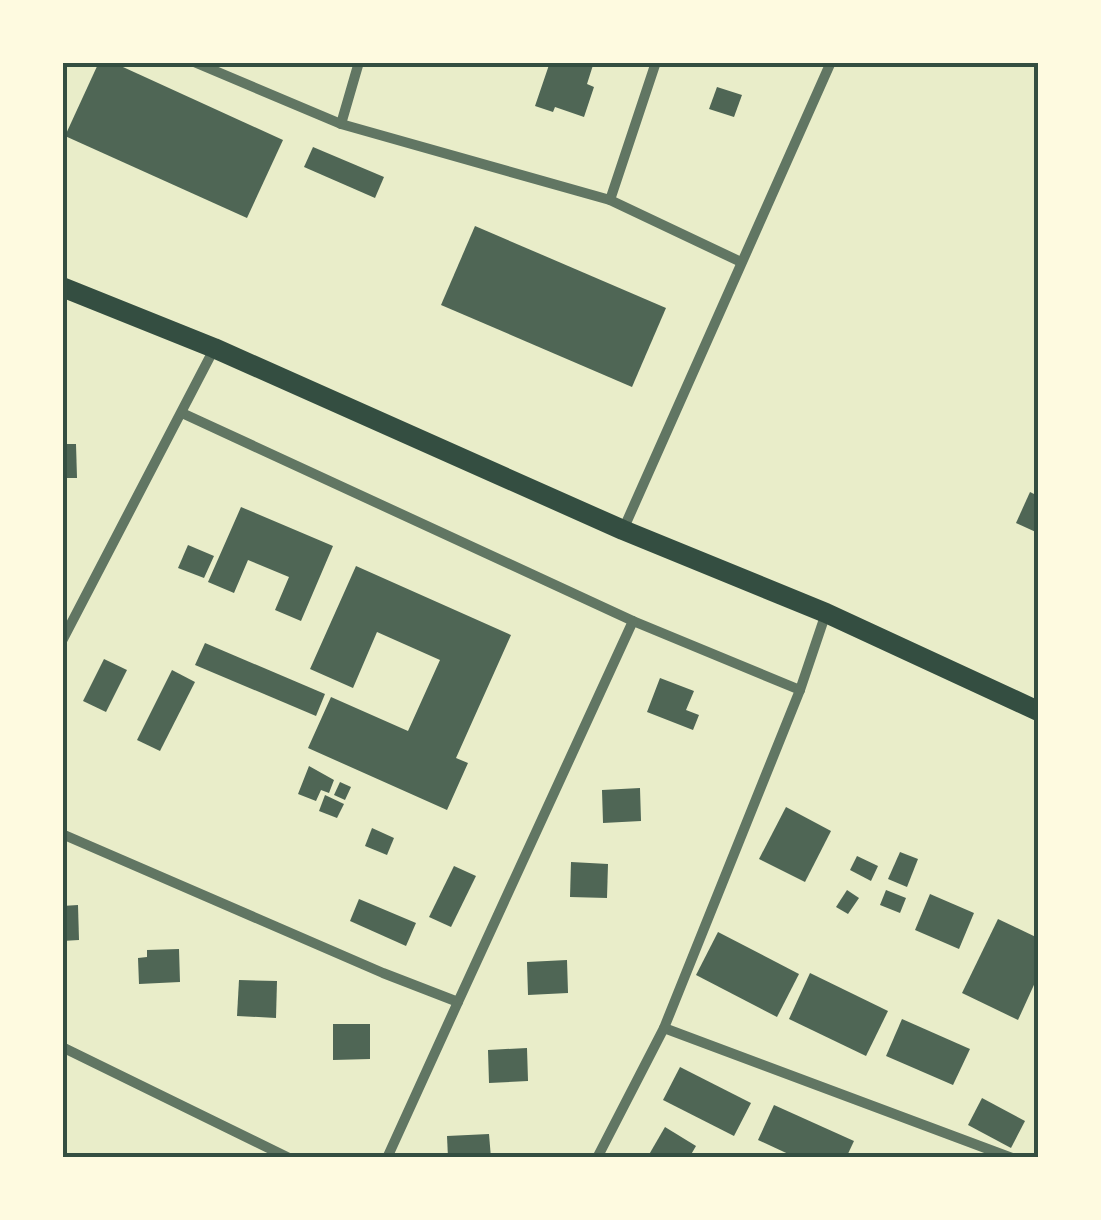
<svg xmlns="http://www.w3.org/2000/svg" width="1101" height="1220" font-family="Quicksand,sans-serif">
<rect width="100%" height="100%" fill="#e9edc9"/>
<!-- building -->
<g fill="#4f6655">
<path d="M 99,62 L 112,62 L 283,140 L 247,218 L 65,136 Z"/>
<path d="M 550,62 L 594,62 L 587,84 L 594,87 L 584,117 L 555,107 L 553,112 L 535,106 Z"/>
<path d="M 717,87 L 742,95 L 734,117 L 709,109 Z"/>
<path d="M 313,147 L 384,177 L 375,198 L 304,167 Z"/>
<path d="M 475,226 L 666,308 L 632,387 L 441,305 Z"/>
<path d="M 62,444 L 76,444 L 77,478 L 62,478 Z"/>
<path d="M 1030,492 L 1038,496 L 1038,533 L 1016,523 Z"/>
<path d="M 241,507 L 333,546 L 301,621 L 275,610 L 289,577 L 248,560 L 234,593 L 208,582 Z"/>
<path d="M 188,545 L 214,556 L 204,578 L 178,568 Z"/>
<path d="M 356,566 L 511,635 L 456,758 L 468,763 L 447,810 L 308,748 L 331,697 L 408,731 L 440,660 L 377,632 L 353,688 L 310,669 Z"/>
<path d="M 205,643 L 325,694 L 316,716 L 195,665 Z"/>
<path d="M 104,659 L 127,670 L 106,712 L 83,701 Z"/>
<path d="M 172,670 L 195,682 L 160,751 L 137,740 Z"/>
<path d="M 660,678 L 694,691 L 686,710 L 699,715 L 693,730 L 647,712 Z"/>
<path d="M 309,766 L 334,780 L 329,793 L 321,790 L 316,801 L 298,794 Z"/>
<path d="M 340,782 L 351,787 L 345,800 L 334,795 Z"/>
<path d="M 640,788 L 641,821 L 603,823 L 602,790 Z"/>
<path d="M 325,795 L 344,804 L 337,818 L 319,811 Z"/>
<path d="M 786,807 L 831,831 L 805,882 L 759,859 Z"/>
<path d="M 372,828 L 394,838 L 387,855 L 365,846 Z"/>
<path d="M 900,852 L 918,859 L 907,887 L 888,879 Z"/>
<path d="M 857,856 L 878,866 L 871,881 L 850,870 Z"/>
<path d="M 571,862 L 608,864 L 607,898 L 570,897 Z"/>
<path d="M 454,866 L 476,876 L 451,927 L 429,917 Z"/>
<path d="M 847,890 L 859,898 L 848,914 L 836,907 Z"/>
<path d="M 886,890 L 906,898 L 900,913 L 880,905 Z"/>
<path d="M 930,894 L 974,913 L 959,949 L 915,930 Z"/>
<path d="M 359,899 L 416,923 L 406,946 L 350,921 Z"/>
<path d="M 78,905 L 79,940 L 62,941 L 62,906 Z"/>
<path d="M 998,919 L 1038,938 L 1038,976 L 1018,1020 L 962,993 Z"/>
<path d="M 718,932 L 799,974 L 777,1017 L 696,975 Z"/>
<path d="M 179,949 L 180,982 L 139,984 L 138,958 L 147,957 L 147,950 Z"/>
<path d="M 567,960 L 568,993 L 528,995 L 527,962 Z"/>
<path d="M 810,973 L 888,1011 L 866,1056 L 789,1019 Z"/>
<path d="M 239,980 L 277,981 L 276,1018 L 237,1016 Z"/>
<path d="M 902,1019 L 970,1049 L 953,1085 L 886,1056 Z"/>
<path d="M 333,1024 L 370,1024 L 370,1059 L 333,1060 Z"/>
<path d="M 527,1048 L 528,1081 L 489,1083 L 488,1050 Z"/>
<path d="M 680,1067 L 751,1103 L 734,1136 L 663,1100 Z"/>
<path d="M 982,1098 L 1025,1121 L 1011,1148 L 968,1125 Z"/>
<path d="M 774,1105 L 854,1141 L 846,1158 L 797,1158 L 758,1140 Z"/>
<path d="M 665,1127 L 696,1146 L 689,1158 L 647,1158 Z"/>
<path d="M 489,1134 L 491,1158 L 448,1158 L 447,1136 Z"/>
</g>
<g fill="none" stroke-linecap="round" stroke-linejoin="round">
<!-- minor -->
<g stroke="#617663" stroke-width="10">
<path d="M 194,62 L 341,124 L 610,200 L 741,262"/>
<path d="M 341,124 L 359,62"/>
<path d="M 610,200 L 656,62"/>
<path d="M 182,413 L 633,621 L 800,690"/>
<path d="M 623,530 L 831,62"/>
<path d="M 62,641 L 214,349"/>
<path d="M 62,834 L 383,973 L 458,1002 L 633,621"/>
<path d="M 664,1028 L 1012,1158"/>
<path d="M 62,1047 L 289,1158"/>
<path d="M 387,1158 L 458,1002"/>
<path d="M 597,1158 L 664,1028 L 800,690 L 826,613"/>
</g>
<!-- secondary -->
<path stroke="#344e41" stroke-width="20" d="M 62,287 L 214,348 L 623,530 L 826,613 L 1038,711"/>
</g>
<!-- border -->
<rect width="1101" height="1220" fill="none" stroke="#fefae0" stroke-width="130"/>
<rect x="65" y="65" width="971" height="1090" fill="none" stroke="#344e41" stroke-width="4"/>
</svg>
